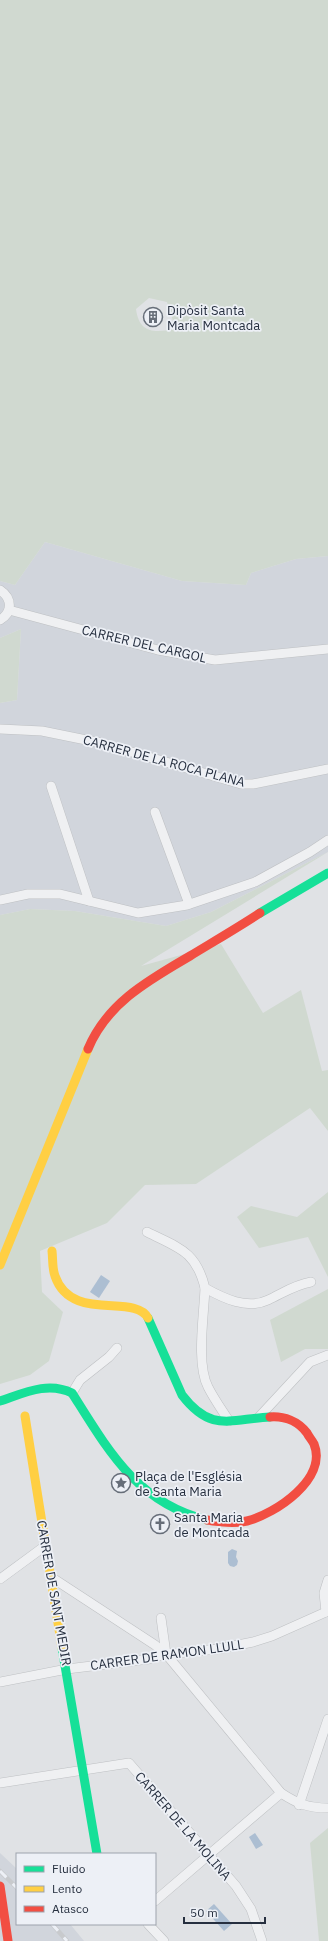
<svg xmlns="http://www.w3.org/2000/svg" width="328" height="1941" font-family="'IBM Plex Sans',sans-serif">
<rect width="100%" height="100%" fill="#e0e2e5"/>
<!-- built -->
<g fill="#d1d5dc">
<path d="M 45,542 L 182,581 L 246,585 L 251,573 L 296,559 L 328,556 L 328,852 L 211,912 L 166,926 L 75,911 L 30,909 L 0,915 L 0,703 L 17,700 L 21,629 L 0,638 L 0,581 L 15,585 Z"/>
<path d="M 0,1853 L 17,1869 L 17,1924 L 70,1924 L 84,1941 L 0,1941 Z"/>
</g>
<!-- green -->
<g fill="#d0d9d0" fill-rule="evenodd">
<path d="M 0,0 L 328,0 L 328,556 L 296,559 L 251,573 L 246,585 L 182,581 L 45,542 L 15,585 L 0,581 ZM 149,298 L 167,302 L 174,324 L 174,329 C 154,333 139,333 136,309 Z"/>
<path d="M 21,629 L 17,700 L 0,703 L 0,638 Z"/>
<path d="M 328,852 L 141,966 L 221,944 L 263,1013 L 301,990 L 322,1071 L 328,1070 L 328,1131 L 310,1108 L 196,1184 L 145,1185 L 107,1223 L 40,1251 L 42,1292 L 63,1312 L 49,1361 L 30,1375 L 0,1384 L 0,915 L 30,909 L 75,911 L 166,926 L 211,912 Z"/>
<path d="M 328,1192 L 328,1277 L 308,1237 L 259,1248 L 237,1217 L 251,1206 L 297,1217 Z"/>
<path d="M 328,1289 L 328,1349 L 305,1349 L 281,1362 L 270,1320 Z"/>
<path d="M 328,1828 L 328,1941 L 319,1941 L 310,1843 Z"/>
</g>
<!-- water -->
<g fill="#acbed2">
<path d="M 101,1275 L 110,1281 L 99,1298 L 90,1292 Z"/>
<path d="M 232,1549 L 237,1551 L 236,1557 L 238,1561 L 237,1565 L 234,1567 L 230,1566 L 228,1563 L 228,1552 Z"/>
<path d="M 255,1833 L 263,1845 L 256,1849 L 249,1837 Z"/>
<path d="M 214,1904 L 232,1924 L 224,1931 L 206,1911 Z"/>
</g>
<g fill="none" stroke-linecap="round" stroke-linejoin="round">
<defs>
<g id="street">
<path d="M 0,590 C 12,598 13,612 0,620"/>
<path d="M 9,610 L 158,650 L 215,660 L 328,649"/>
<path d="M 0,729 L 42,731 L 101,743 L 241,784 L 253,784 L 328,769"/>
<path d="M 51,786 L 89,901"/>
<path d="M 155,812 L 189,904"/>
<path d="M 0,900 L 28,894 L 60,894 L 138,913 L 187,905 L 255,882 L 310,852 L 328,840"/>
<path d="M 147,1232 C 179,1248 196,1251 205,1288 C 223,1298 247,1310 268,1300 C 283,1293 294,1285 311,1282"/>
<path d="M 205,1288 C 204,1315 196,1364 208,1387 C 214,1399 222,1410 229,1421"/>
<path d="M 72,1393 L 80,1380 L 109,1357 L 117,1348"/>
<path d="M 259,1417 L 310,1362 L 328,1355"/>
<path d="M 51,1577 L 155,1645 L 166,1654 L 281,1793 C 298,1804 308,1808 328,1808"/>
<path d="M 0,1579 L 45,1546"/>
<path d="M 326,1612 L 324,1593 L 328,1580"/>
<path d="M 161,1618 L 166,1654"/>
<path d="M 0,1682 L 67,1669 L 149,1659 L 166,1654 L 218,1649 L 253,1642 L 272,1636 L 328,1611"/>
<path d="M 0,1783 L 129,1763 L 236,1886 L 251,1909 L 262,1941"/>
<path d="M 299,1805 L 328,1719"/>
<path d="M 155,1901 L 281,1793"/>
<path d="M 148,1924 L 164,1941"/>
</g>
</defs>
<!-- street casing -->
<use href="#street" stroke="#bec0c3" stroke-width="10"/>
<!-- street -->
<use href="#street" stroke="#eff0f2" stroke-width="9"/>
<!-- fast -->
<g stroke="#16e098" stroke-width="9">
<path d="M 260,913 L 328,873"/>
<path d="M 148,1318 L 182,1395 C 211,1433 230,1419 270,1417"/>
<path d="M 0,1401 C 24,1393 48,1381 72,1393 C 108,1450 137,1503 207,1520"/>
<path d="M 62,1648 L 97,1854"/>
</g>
<!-- slow -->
<g stroke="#ffcf43" stroke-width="9">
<path d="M 52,1251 C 53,1259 52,1268 55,1276 C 71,1323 135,1293 148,1318"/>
<path d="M 0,1265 L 88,1049"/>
<path d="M 25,1416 L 62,1648"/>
</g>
<!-- jam -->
<g stroke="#f24e42" stroke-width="9">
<path d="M 88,1049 C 107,1003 149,980 190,956 C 213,942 237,928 260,913"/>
<path d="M 207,1520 C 220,1522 234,1524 247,1521 C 275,1514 328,1479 314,1444 C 312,1440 309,1437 307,1433 C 298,1421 284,1416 270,1417"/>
<path d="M 0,1886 L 8,1941"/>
</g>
<defs>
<g id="rail">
<path d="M 0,1871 L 17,1888"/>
<path d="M 52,1924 L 67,1941"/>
</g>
</defs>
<!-- rail casing -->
<use href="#rail" stroke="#c8cacd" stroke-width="4.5"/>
<!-- rail -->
<use href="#rail" stroke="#edf0f6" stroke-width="3" stroke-dasharray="9" stroke-linecap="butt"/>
</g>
<!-- icons -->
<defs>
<symbol id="building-ring" viewBox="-11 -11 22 22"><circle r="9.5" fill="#edf0f6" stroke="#676e79" stroke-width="1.5"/><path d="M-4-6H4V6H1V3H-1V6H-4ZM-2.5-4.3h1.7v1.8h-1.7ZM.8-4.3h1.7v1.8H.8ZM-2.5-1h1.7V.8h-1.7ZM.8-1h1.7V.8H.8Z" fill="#676e79"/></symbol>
<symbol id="sight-ring" viewBox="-11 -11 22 22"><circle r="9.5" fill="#edf0f6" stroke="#676e79" stroke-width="1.5"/><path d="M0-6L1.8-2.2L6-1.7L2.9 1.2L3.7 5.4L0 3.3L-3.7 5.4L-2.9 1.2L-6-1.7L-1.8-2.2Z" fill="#676e79"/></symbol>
<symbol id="church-ring" viewBox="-11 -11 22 22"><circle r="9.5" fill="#edf0f6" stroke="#676e79" stroke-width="1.5"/><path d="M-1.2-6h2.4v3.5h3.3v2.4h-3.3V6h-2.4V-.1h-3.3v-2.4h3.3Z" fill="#676e79"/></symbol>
</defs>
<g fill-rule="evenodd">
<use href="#building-ring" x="142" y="306" width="22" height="22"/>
<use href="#sight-ring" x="110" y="1472" width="22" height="22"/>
<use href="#church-ring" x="149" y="1513" width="22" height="22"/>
</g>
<g text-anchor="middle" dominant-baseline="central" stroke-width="3.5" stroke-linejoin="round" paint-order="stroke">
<!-- poi labels -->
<g font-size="13" fill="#262f3f" stroke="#edf0f6" text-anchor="start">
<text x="167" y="310">Dipòsit Santa<tspan x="167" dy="15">Maria Montcada</tspan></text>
<text x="135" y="1476">Plaça de l'Església<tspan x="135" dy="15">de Santa Maria</tspan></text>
<text x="174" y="1517">Santa Maria<tspan x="174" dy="15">de Montcada</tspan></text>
</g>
<!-- street labels -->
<g font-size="13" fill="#262f3f" stroke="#edf0f6">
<text transform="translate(144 644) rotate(13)">CARRER DEL CARGOL</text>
<text transform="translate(164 761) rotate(15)">CARRER DE LA ROCA PLANA</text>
<text transform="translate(54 1593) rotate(80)">CARRER DE SANT MEDIR</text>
<text transform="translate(167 1655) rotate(-8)">CARRER DE RAMON LLULL</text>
<text transform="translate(183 1826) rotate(49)">CARRER DE LA MOLINA</text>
</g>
</g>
<!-- legend -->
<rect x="16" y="1853" width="140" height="72" fill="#edf0f6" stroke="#9da3ad"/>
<rect x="24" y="1866" width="20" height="6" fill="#16e098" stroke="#9da3ad"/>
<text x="52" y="1873" font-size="12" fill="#262f3f">Fluido</text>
<rect x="24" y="1886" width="20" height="6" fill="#ffcf43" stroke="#9da3ad"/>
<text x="52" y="1893" font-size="12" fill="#262f3f">Lento</text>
<rect x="24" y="1906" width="20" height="6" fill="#f24e42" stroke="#9da3ad"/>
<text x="52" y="1913" font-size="12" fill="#262f3f">Atasco</text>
<!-- scale -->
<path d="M184 1917v6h81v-6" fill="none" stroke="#262f3f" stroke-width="2"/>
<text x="190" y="1917" font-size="12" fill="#262f3f" stroke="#edf0f6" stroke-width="3" paint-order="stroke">50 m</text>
</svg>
